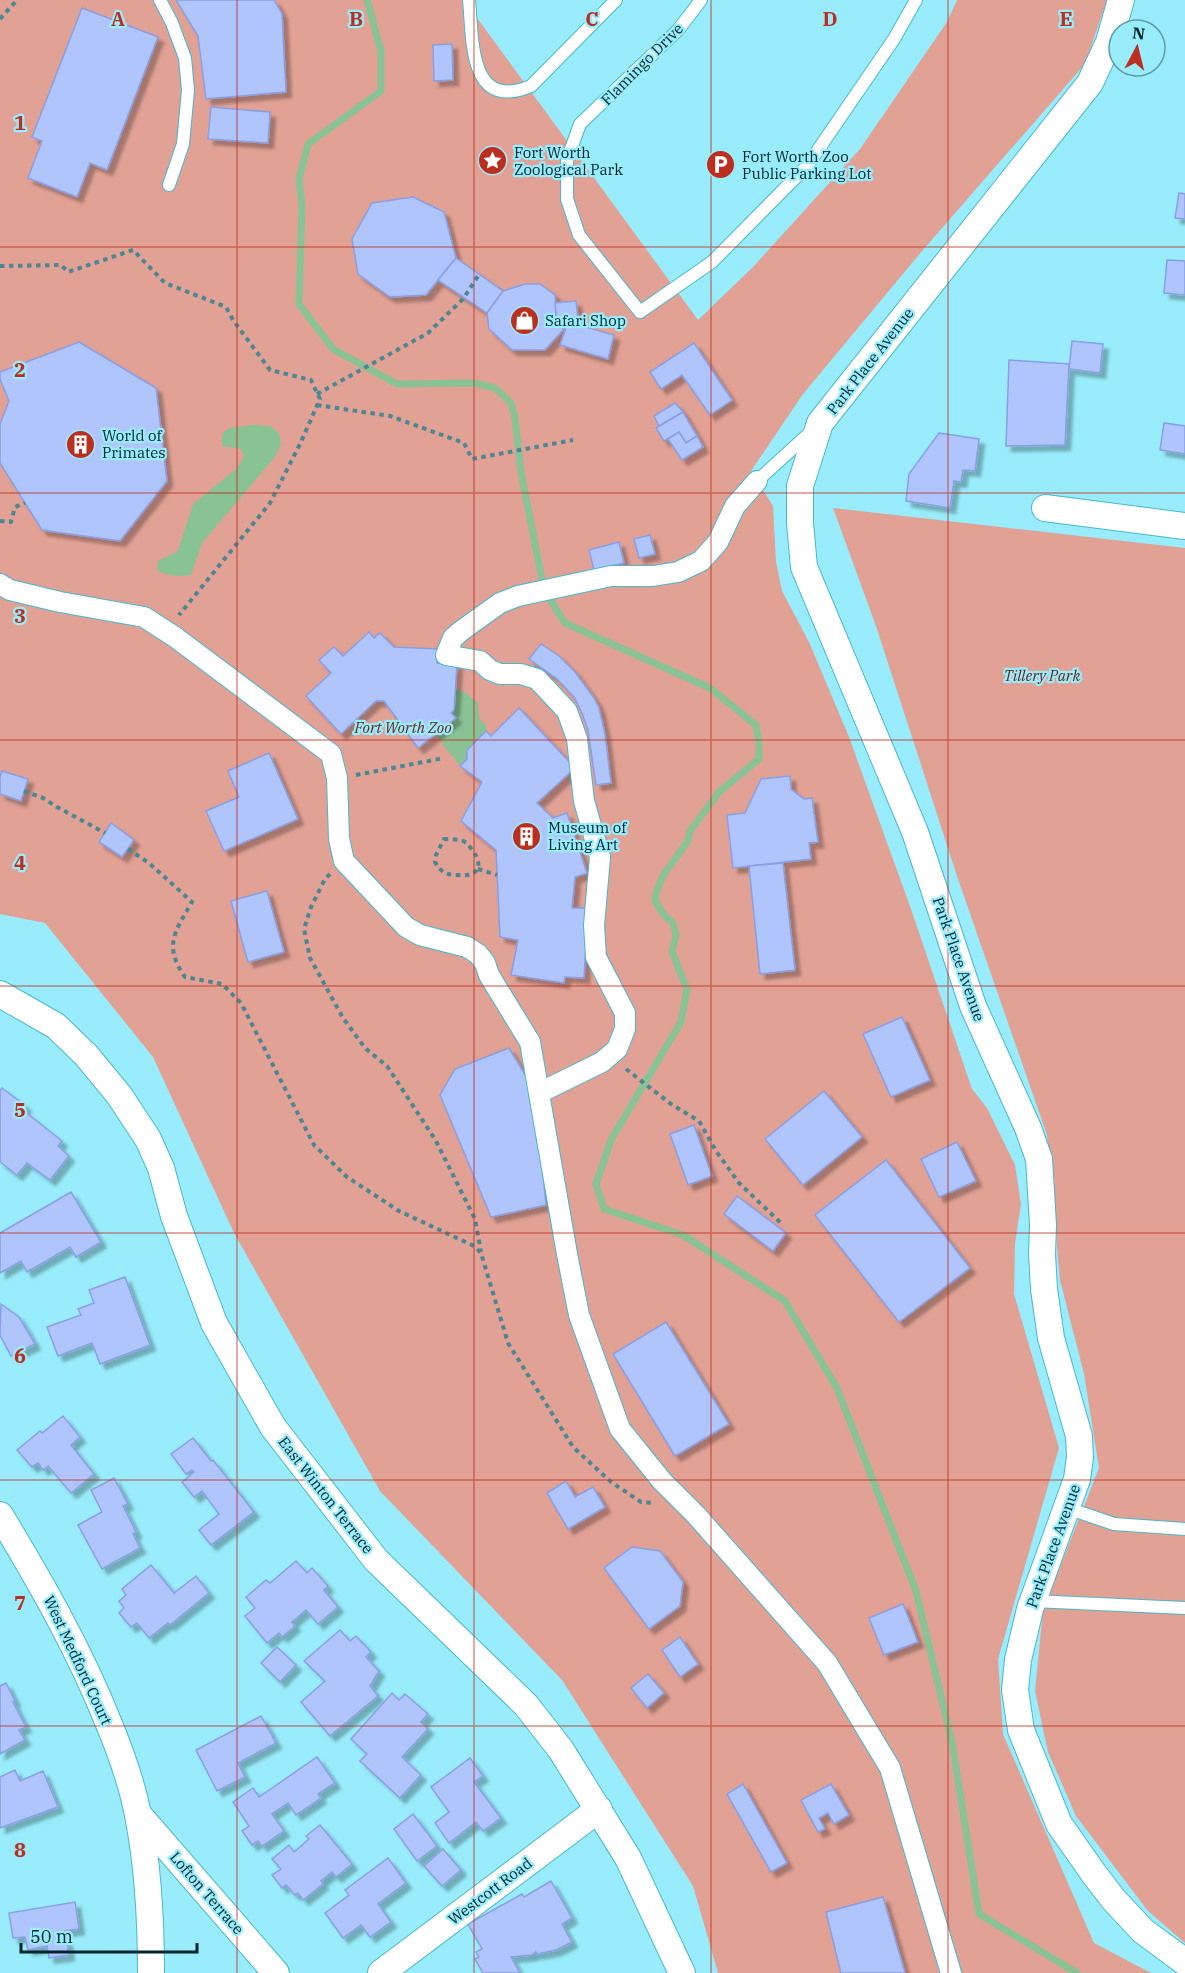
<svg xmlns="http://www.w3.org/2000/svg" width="1185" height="1973" font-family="'IBM Plex Serif',serif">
<defs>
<filter id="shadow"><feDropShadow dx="5.5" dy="5.5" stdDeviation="1.5" flood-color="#0004"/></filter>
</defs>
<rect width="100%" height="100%" fill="#99ecfb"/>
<!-- green -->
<g fill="#e1a195">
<path d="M 0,0 L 464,0 L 698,320 L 754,266 L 860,149 L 947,22 L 957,0 L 1107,0 L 1085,64 L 922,251 L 803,394 L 751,471 L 773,506 L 776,562 L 782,591 L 809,642 L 849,737 L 911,909 L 972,1089 L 987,1108 L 1015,1165 L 1021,1204 L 1015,1244 L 1014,1294 L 1059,1448 L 998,1659 L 1003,1734 L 1094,1943 L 1151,1973 L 718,1973 L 693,1886 L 562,1680 L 380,1491 L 234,1233 L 153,1057 L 45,923 L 0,914 Z"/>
<path d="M 833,508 L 1185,548 L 1185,1943 L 1148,1911 L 1076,1816 L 1048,1752 L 1035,1691 L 1043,1610 L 1099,1468 L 1084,1374 L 1060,1280 L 1047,1135 L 958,879 L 876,626 Z"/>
</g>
<!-- water -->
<g fill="#89c294">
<path d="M 252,425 L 270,426 L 279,433 L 281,445 L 274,458 L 202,543 L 191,575 C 179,576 168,577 157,570 L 158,561 L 178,551 L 193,504 L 236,469 L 244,457 L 241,449 L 222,446 L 222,434 L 229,428 Z"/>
<path d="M 455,689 L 465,692 L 478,703 L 479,718 L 486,726 L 486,731 L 467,750 L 467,759 L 460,766 C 453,756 440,742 436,733 L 454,710 Z"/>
</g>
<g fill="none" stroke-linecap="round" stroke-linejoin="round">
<!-- stream -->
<path stroke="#89c294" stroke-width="7" d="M 367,0 L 381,51 L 381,91 L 308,144 L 299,179 L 302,206 L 299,304 L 333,349 L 397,384 L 474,383 L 495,388 L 511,403 L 515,418 L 521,472 L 544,590 L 565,623 L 710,688 L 756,725 L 759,743 L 759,759 L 719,792 L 690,831 L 688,841 L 664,874 L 657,890 L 655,901 L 664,915 L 673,923 L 676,935 L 672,952 L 687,989 L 681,1022 L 612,1138 L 596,1184 L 604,1209 L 683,1235 L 785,1301 L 837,1388 L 916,1591 L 952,1742 L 979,1914 L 1077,1973"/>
</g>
<!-- building -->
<g fill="#b1c5fd" stroke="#899fe3" stroke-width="1.5" filter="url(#shadow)">
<path d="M 176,0 L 274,0 L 282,14 L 286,92 L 206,99 L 198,36 Z"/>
<path d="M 82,8 L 158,37 L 107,170 L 90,163 L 77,197 L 28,178 L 42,141 L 32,137 Z"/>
<path d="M 452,44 L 453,80 L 434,81 L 433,45 Z"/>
<path d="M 211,107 L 270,112 L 268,143 L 208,139 Z"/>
<path d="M 1179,193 L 1185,194 L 1185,219 L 1175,218 Z"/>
<path d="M 413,197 L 444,212 L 456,258 L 426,295 L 390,297 L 358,274 L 352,239 L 372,203 Z"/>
<path d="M 456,258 L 503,291 L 487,313 L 438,280 Z"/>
<path d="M 1167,260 L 1185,261 L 1185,295 L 1164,293 Z"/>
<path d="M 525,284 L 540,284 L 555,295 L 557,326 L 562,326 L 563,330 L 545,350 L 512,350 L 489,329 L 487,313 L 503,291 Z"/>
<path d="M 576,301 L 578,319 L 563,321 L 564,325 L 557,326 L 555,303 Z"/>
<path d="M 568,322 L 614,335 L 608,359 L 560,345 Z"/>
<path d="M 1072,341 L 1103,344 L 1100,373 L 1069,369 Z"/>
<path d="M 79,342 L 156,388 L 167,481 L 120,541 L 42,530 L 0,463 L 0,424 L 9,401 L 0,379 L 0,372 Z"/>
<path d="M 694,343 L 732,400 L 710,415 L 682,375 L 661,389 L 650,372 Z"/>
<path d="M 1009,360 L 1069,364 L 1065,445 L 1006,446 Z"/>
<path d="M 675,403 L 683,412 L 659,426 L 654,416 Z"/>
<path d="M 683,412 L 697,436 L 686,443 L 679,432 L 664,441 L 656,428 Z"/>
<path d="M 1164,423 L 1185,426 L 1185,454 L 1160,450 Z"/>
<path d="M 679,432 L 686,443 L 697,436 L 703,447 L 682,460 L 668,439 Z"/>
<path d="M 939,433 L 979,439 L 975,471 L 963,470 L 961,482 L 954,481 L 950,508 L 906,501 L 909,474 Z"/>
<path d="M 650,535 L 655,554 L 639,558 L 634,539 Z"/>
<path d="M 619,542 L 624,563 L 594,570 L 589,550 Z"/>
<path d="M 369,632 L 374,638 L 380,633 L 394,647 L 438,649 L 437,663 L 457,664 L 454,710 L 451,713 L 456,718 L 418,748 L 384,701 L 376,701 L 341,734 L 306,696 L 331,673 L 319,660 L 334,647 L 343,656 Z"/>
<path d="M 541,644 L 559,656 L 575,672 L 594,698 L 599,708 L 605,734 L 611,783 L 596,785 L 588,730 L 582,713 L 574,697 L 556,678 L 529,659 Z"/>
<path d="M 519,708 L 575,768 L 537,803 L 553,818 L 567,813 L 587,873 L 575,877 L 572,908 L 588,908 L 584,978 L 565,977 L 564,983 L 511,975 L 518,940 L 500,937 L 496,850 L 461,821 L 482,782 L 460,766 L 467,759 L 467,750 L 486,731 L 491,736 Z"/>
<path d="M 269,753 L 298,819 L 224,851 L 206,811 L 239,797 L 228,771 Z"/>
<path d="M 2,771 L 28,779 L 21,801 L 0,794 L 0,777 Z"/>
<path d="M 790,776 L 791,789 L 804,799 L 812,798 L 818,842 L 809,843 L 811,859 L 733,868 L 727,815 L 745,813 L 761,779 Z"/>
<path d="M 111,823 L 134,840 L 122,857 L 99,842 Z"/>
<path d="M 783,863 L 795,970 L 760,974 L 749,866 Z"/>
<path d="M 267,891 L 284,952 L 248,962 L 231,901 Z"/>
<path d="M 902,1017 L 930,1080 L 891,1097 L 863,1034 Z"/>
<path d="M 509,1048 L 530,1083 L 538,1122 L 546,1205 L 491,1217 L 440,1095 L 455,1069 Z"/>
<path d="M 2,1088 L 26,1106 L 23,1110 L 62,1141 L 58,1146 L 69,1156 L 50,1180 L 27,1163 L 17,1175 L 0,1162 L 0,1091 Z"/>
<path d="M 824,1091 L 862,1137 L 803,1185 L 765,1139 Z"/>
<path d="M 694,1125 L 712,1176 L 688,1185 L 670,1134 Z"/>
<path d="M 957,1142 L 976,1181 L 939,1197 L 921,1159 Z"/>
<path d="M 886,1160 L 970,1268 L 899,1322 L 815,1215 Z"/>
<path d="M 71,1192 L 101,1242 L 76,1257 L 70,1247 L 27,1272 L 21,1261 L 0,1273 L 0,1233 Z"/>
<path d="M 737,1196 L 786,1233 L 773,1251 L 724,1214 Z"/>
<path d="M 125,1277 L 150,1345 L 100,1364 L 92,1343 L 58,1356 L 47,1327 L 81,1315 L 78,1309 L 94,1303 L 89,1290 Z"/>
<path d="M 1,1304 L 19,1317 L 35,1344 L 11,1356 L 0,1335 Z"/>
<path d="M 666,1322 L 729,1424 L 675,1456 L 613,1354 Z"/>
<path d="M 63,1416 L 80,1437 L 71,1445 L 94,1474 L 71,1493 L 48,1466 L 43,1470 L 38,1463 L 32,1467 L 17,1450 L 40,1431 L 42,1433 Z"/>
<path d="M 193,1438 L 211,1461 L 213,1460 L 254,1512 L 211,1545 L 199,1530 L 219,1514 L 202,1491 L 194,1497 L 182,1482 L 194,1472 L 192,1470 L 186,1474 L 171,1454 Z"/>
<path d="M 114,1478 L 128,1504 L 123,1506 L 136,1532 L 133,1534 L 140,1548 L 102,1569 L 78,1525 L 102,1512 L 91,1490 Z"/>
<path d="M 566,1481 L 575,1497 L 593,1487 L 605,1507 L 568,1529 L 547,1493 Z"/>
<path d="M 632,1547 L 660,1551 L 683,1582 L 680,1606 L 649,1629 L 604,1568 Z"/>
<path d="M 296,1561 L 307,1573 L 312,1568 L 328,1586 L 324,1590 L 338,1607 L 318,1624 L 306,1610 L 292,1622 L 295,1626 L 282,1637 L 279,1633 L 267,1643 L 245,1616 L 255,1608 L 246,1597 L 266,1580 L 270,1583 Z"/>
<path d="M 151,1565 L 174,1593 L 196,1576 L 209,1593 L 170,1625 L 168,1623 L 149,1638 L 137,1623 L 131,1627 L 119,1613 L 124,1608 L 119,1601 L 126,1595 L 122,1589 Z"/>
<path d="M 903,1604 L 918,1642 L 884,1655 L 869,1618 Z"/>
<path d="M 340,1630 L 350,1641 L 356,1636 L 371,1652 L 366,1657 L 379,1671 L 370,1686 L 378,1696 L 330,1736 L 301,1702 L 325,1681 L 304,1661 Z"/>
<path d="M 680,1637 L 698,1664 L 680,1677 L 662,1650 Z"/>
<path d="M 277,1647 L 296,1665 L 280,1682 L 261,1663 Z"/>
<path d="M 648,1674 L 664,1693 L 647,1708 L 631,1688 Z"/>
<path d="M 6,1683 L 15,1701 L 13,1702 L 26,1727 L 19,1730 L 25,1740 L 0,1754 L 0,1686 Z"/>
<path d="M 392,1693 L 399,1700 L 405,1694 L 428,1714 L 421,1722 L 428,1729 L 402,1757 L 421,1775 L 400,1798 L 360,1761 L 367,1754 L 351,1739 Z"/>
<path d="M 261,1716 L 276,1743 L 238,1763 L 245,1777 L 217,1791 L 196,1750 Z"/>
<path d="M 317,1757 L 335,1783 L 318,1794 L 321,1798 L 296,1815 L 288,1803 L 272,1814 L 284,1831 L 262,1846 L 258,1841 L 252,1845 L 242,1831 L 249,1826 L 233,1802 L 253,1788 L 259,1797 Z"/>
<path d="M 470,1758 L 483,1776 L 474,1782 L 501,1818 L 483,1831 L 476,1822 L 449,1843 L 435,1823 L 449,1812 L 431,1787 Z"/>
<path d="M 15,1770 L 20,1781 L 43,1771 L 58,1807 L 0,1828 L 0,1777 Z"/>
<path d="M 743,1784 L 787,1863 L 771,1872 L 727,1794 Z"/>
<path d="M 831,1784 L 849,1815 L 834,1824 L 828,1813 L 819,1818 L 825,1829 L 818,1832 L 801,1800 Z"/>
<path d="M 413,1814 L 437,1846 L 417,1861 L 394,1829 Z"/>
<path d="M 320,1825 L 352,1864 L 336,1877 L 332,1872 L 321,1881 L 323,1884 L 303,1900 L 298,1893 L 295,1895 L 286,1885 L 282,1888 L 272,1875 L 281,1869 L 272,1859 L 289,1845 L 294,1852 L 309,1839 L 306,1836 Z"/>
<path d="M 443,1849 L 461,1870 L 442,1886 L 424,1866 Z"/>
<path d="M 388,1858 L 406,1883 L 378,1904 L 391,1922 L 370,1937 L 361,1925 L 343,1938 L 325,1913 L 349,1895 L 345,1890 Z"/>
<path d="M 551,1881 L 572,1918 L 562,1924 L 572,1942 L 556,1950 L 537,1954 L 536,1952 L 532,1955 L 511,1957 L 520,1973 L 483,1973 L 475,1959 L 479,1957 L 476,1952 L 482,1949 L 468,1924 L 522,1894 L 524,1897 Z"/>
<path d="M 883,1897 L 905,1973 L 841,1973 L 826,1912 Z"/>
<path d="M 75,1902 L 79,1929 L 65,1931 L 69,1955 L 49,1958 L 47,1946 L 28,1950 L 25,1937 L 13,1938 L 9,1913 Z"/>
</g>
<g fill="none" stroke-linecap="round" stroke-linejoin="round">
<defs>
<g id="service">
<path d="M 160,0 L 172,23 L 185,58 L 188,90 L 183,144 L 169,185"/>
<path d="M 469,0 C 473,39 468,112 531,86 L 616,0"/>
<path d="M 701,0 L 678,30 L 580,124 L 567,160 L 567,199 L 579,235 L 640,312 L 712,262 L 807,166 L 894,39 L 916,0"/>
<path d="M 757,481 L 813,430"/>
<path d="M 1067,1508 L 1114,1524 L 1185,1529"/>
<path d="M 1033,1601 L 1185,1608"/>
</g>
<g id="pedestrian">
<path d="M 0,584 L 10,590 L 60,602 L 144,617 L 175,637 L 331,754 L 337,778 L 339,839 L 344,861 L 406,927 L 420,935 L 467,947 L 478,954 L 485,963 L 489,975 L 530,1042 L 567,1254 L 579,1315 L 620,1429 L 662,1481 L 696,1515 L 827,1663 L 890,1768 L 951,1973"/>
<path d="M 539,1093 L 602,1062 L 617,1049 L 625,1029 L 625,1013 L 596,957 L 594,925 L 600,857 L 584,801 L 577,739 L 567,711 L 537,679 L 521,674 L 500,674 L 490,670 L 480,661 L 446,655 L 453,638 L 461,631 L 500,603 L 518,596 L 611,576 L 653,576 L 678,572 L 701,561 L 718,542 L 735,506 L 757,481"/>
</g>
<g id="minor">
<path d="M 1121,0 L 1109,42 L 1090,83 L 820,423 L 800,486 L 800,523 L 804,567 L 915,832 L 973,1006 L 1028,1128 L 1039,1159 L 1043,1225 L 1042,1254 L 1044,1289 L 1051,1338 L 1079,1436 L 1080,1457 L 1077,1479 L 1030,1609 L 1018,1660 L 1015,1690 L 1021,1730 L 1059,1824 L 1094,1874 L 1114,1900 L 1143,1931 L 1185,1962"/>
<path d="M 1045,508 L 1185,526"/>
<path d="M 0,994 L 56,1026 L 86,1055 L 119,1095 L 148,1139 L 161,1168 L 174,1216 L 214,1323 L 273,1427 L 376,1560 L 526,1705 L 561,1750 L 628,1858 L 682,1973"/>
<path d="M 0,1515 C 41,1583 79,1649 109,1724 C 121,1753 132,1783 138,1815 C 148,1866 151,1920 151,1973"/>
<path d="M 138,1814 L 276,1973"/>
<path d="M 381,1973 L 599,1809"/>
</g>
</defs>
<!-- service casing -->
<use href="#service" stroke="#48b8ca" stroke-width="14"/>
<!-- pedestrian casing -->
<use href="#pedestrian" stroke="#48b8ca" stroke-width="22"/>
<!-- minor casing -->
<use href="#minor" stroke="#48b8ca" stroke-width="28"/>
<!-- path -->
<g stroke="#4c8792" stroke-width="4" stroke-dasharray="4.5 4.5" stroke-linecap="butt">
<path d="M 0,19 L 17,0"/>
<path d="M 0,266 L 61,265 L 68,272 L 133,250 L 165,283 L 226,307 L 233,320 L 270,370 L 311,380 L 320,399 L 300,444 L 270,503 L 179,615"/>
<path d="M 317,394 L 428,333 L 463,299 L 480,273"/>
<path d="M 317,405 L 390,416 L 464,443 L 472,459 L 573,440"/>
<path d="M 0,521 L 11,522 L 15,507 L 25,503"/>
<path d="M 356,775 L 444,758"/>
<path d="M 24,791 L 43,798 L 57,807 L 105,833"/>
<path d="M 444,839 C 451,839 461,839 467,843 C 469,845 471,849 473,851 C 485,868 476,877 457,875 C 446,875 441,872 435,862 L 436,855 Z"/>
<path d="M 128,849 L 149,863 L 192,902 C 175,931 163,946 185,977 L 222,984 L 241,1003 L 314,1145 L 347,1177 L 399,1211 L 474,1246 L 481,1253 L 508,1343 L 573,1447 L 611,1482 L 641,1502 L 655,1503"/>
<path d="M 478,869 L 497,875"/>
<path d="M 330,874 L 325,879 L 311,907 L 304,929 L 310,958 L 343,1018 L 365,1048 L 387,1066 L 436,1141 L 475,1219 L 481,1252"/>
<path d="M 626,1069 L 671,1104 L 699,1121 L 716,1151 L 739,1183 L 783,1225"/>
</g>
<!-- service -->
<use href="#service" stroke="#fff" stroke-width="12"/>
<!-- pedestrian -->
<use href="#pedestrian" stroke="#fff" stroke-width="20"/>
<!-- minor -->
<use href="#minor" stroke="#fff" stroke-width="26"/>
</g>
<!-- grid -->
<path fill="none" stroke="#bc2f20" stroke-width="1.5" stroke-opacity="0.55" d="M 237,0 L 237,1973M 474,0 L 474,1973M 711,0 L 711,1973M 948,0 L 948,1973M 0,247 L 1185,247M 0,493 L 1185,493M 0,740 L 1185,740M 0,986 L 1185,986M 0,1233 L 1185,1233M 0,1480 L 1185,1480M 0,1726 L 1185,1726"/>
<!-- icons -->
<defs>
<symbol id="sight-disc" viewBox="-11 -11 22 22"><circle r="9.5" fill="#bc2f20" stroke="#99ecfb"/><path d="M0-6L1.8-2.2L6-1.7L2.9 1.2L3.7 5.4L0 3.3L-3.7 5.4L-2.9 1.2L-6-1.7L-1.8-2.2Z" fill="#fff"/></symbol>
<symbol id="parking-disc" viewBox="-11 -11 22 22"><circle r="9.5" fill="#bc2f20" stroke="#99ecfb"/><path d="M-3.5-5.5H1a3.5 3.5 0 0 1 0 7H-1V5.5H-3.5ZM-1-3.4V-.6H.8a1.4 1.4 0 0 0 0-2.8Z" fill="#fff"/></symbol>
<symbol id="shop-disc" viewBox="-11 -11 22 22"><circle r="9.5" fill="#bc2f20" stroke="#99ecfb"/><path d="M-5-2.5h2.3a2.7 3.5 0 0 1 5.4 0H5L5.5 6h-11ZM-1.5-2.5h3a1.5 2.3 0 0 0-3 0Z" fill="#fff"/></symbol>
<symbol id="building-disc" viewBox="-11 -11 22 22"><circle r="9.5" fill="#bc2f20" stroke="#99ecfb"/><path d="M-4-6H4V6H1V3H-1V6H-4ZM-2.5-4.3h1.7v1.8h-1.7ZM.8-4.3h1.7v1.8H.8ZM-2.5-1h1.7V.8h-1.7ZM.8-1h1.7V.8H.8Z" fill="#fff"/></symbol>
</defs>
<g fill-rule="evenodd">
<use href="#sight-disc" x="476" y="144" width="33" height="33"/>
<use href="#parking-disc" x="704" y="148" width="33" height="33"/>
<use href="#shop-disc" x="508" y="304" width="33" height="33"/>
<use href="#building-disc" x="64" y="428" width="33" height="33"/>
<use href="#building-disc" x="510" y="820" width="33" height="33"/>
</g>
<g text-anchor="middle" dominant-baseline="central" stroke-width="4.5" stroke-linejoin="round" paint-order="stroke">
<!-- street labels -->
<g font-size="15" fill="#01252b" stroke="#99ecfb">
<text transform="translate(642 64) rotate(-45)">Flamingo Drive</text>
<text transform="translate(870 361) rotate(-52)">Park Place Avenue</text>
<text transform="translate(959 959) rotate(71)">Park Place Avenue</text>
<text transform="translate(326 1495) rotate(52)">East Winton Terrace</text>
<text transform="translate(1053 1546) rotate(-70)">Park Place Avenue</text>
<text transform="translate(78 1660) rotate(65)">West Medford Court</text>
<text transform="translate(490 1891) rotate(-37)">Westcott Road</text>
<text transform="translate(207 1893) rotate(49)">Lofton Terrace</text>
</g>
<!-- poi labels -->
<g font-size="15" fill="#01252b" stroke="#99ecfb" text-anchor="start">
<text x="514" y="152">Fort Worth<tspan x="514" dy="17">Zoological Park</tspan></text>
<text x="742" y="156">Fort Worth Zoo<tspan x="742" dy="17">Public Parking Lot</tspan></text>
<text x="545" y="320">Safari Shop</text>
<text x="102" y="435">World of<tspan x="102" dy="17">Primates</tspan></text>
<text x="548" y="827">Museum of<tspan x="548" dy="17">Living Art</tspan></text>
</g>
<!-- park labels -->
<g font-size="15" font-style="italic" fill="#752218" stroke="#99ecfb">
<text x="1042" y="675">Tillery Park</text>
<text x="403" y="727">Fort Worth Zoo</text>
</g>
</g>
<g font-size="20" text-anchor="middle" font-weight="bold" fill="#bc2f20" stroke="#99ecfb" stroke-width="4.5" stroke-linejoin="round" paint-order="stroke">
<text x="118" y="26">A</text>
<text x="356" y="26">B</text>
<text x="592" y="26">C</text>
<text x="830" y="26">D</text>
<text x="1066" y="26">E</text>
<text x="20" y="130">1</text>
<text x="20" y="377">2</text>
<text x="20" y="623">3</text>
<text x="20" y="870">4</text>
<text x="20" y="1117">5</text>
<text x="20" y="1363">6</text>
<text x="20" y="1610">7</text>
<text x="20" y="1857">8</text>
</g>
<!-- north arrow -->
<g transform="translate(1137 48) rotate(7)"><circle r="28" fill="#99ecfb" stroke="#5c9ca8" stroke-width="1.5"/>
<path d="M0-4.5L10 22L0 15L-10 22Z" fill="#bc2f20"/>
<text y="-9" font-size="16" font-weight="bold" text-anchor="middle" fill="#01252b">N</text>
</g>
<!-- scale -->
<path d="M21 1943v9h176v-9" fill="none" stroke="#01252b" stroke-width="3"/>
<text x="30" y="1943" font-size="18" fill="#01252b" stroke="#99ecfb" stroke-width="4.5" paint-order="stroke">50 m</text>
</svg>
